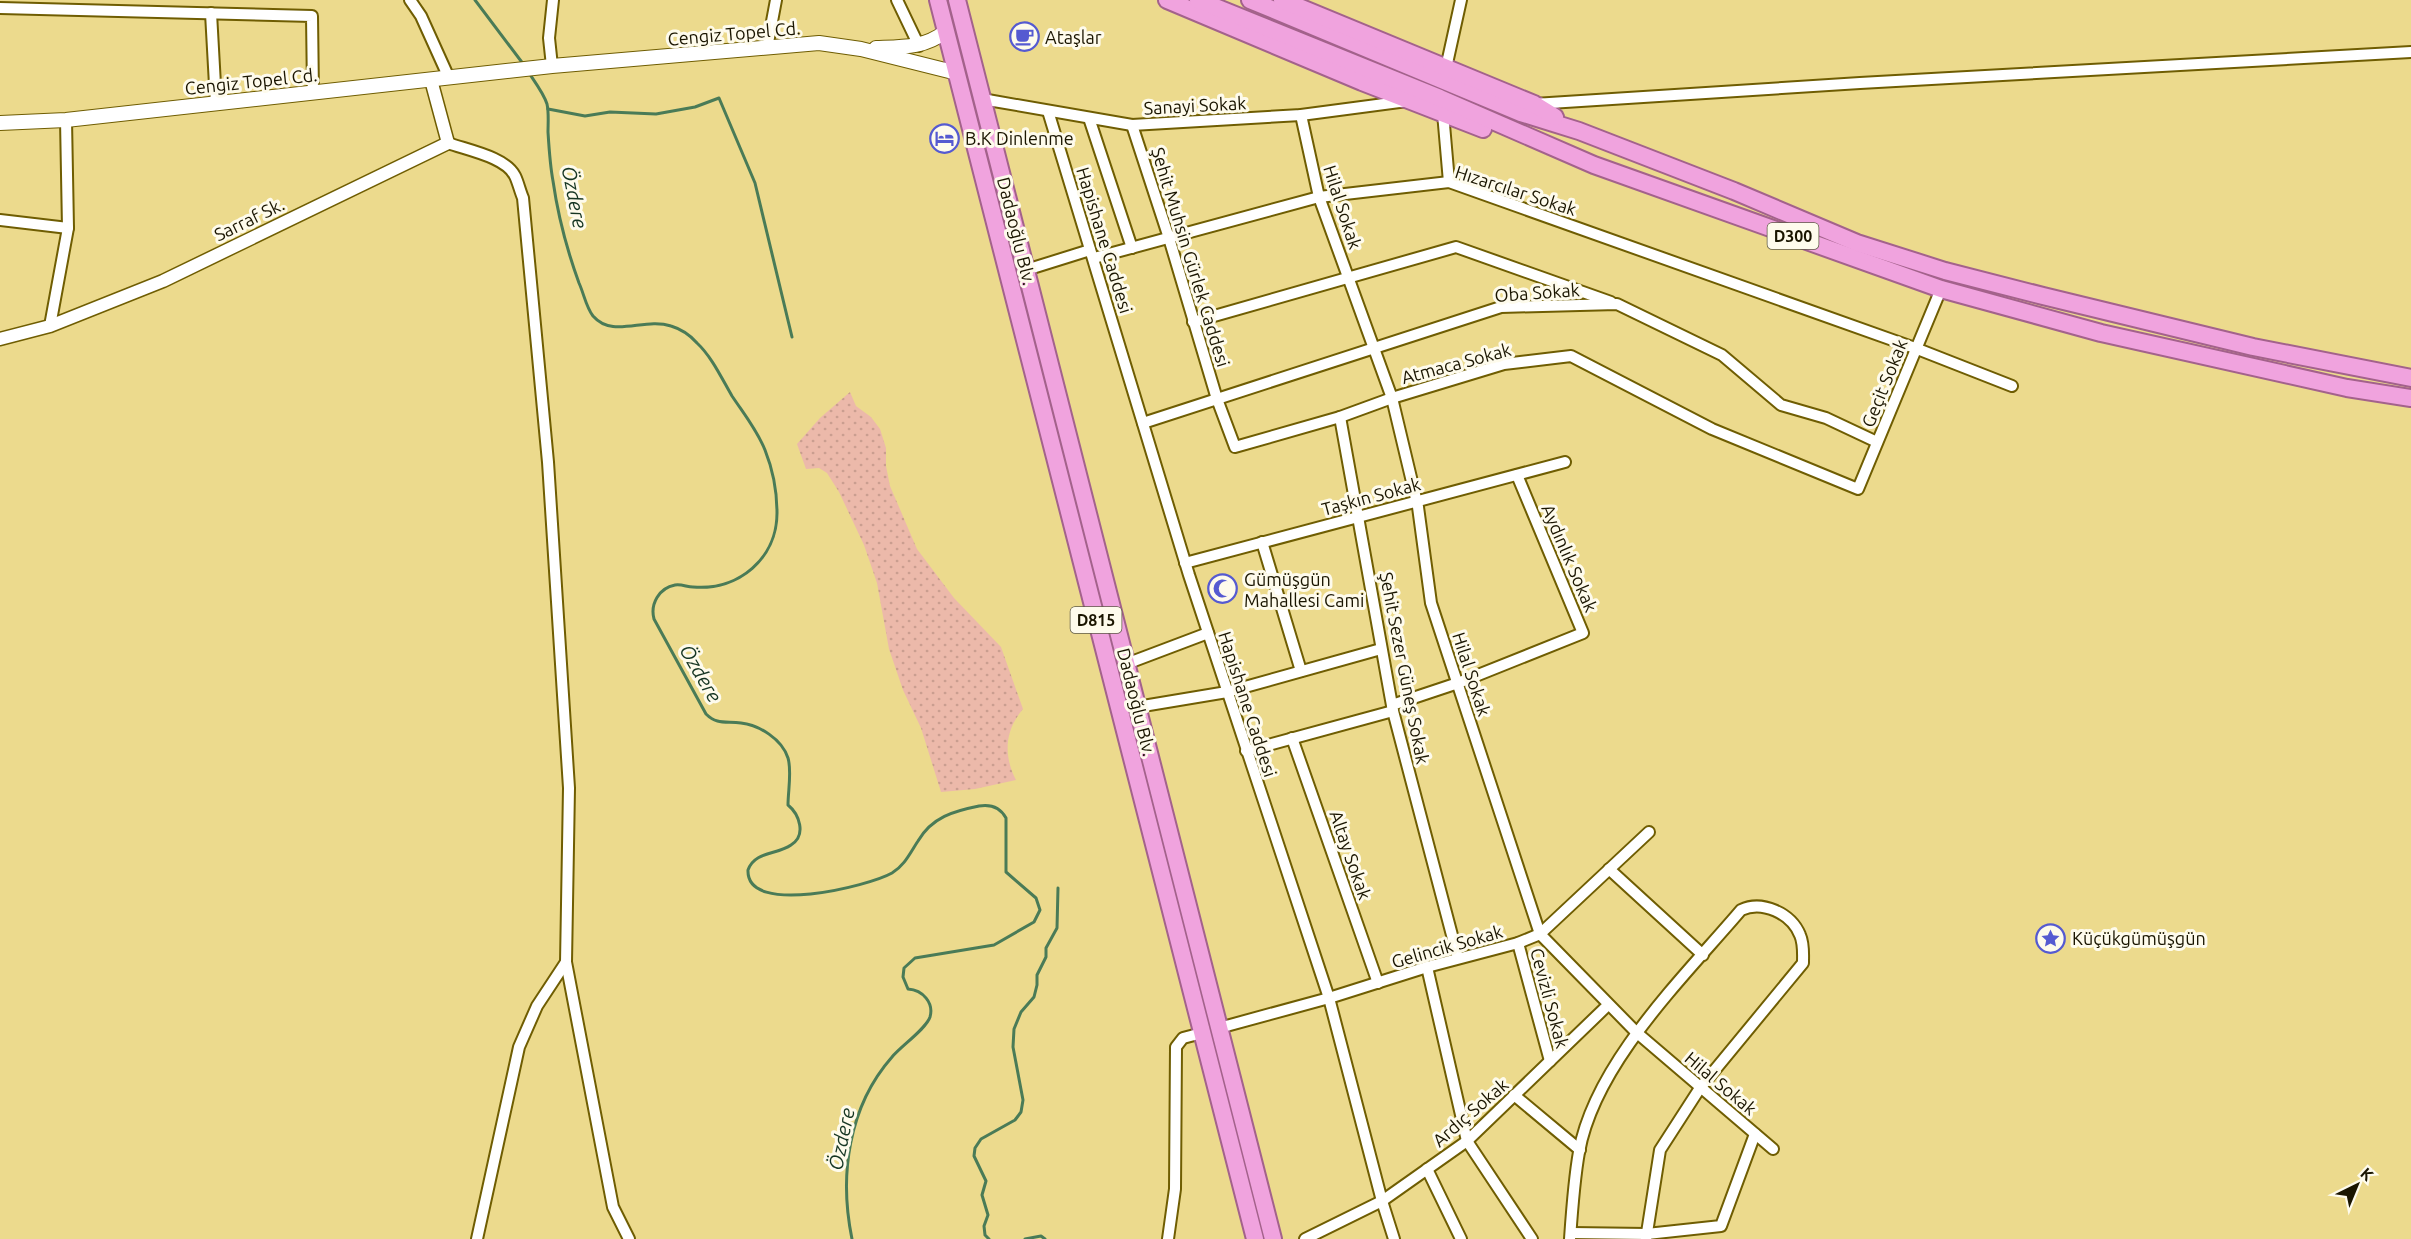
<svg xmlns="http://www.w3.org/2000/svg" width="2411" height="1239" font-family="Ubuntu,sans-serif">
<defs>
<pattern id="grass-dots" width="8" height="8" patternUnits="userSpaceOnUse" patternTransform="scale(1.5)"><rect width="8" height="8" fill="#ecb9aa"/><path d="M2 2h.1M6 6h.1" fill="none" stroke="#ca9e90" stroke-width="1.8" stroke-linecap="round"/></pattern>
</defs>
<rect width="100%" height="100%" fill="#ecda8d"/>
<!-- grass -->
<path fill="url(#grass-dots)" d="M 850,392 L 856,406 L 871,417 L 880,429 L 886,448 L 886,466 L 890,486 L 917,549 L 954,598 L 1001,647 L 1023,709 C 1005,730 1003,755 1016,780 L 975,789 L 941,792 L 921,728 L 903,690 L 889,649 L 877,583 L 864,545 L 839,492 L 827,473 L 819,468 L 806,469 L 797,444 L 820,418 Z"/>
<g fill="none" stroke-linecap="round" stroke-linejoin="round">
<!-- stream -->
<g stroke="#4a7b57" stroke-width="3">
<path d="M 475,0 L 524,65"/>
<path d="M 529,73 C 535,82 544,94 547,104 C 549,113 548,123 548,132 C 549,148 550,165 553,181 C 558,216 567,250 579,283 C 584,294 586,307 593,316 C 613,339 644,317 671,326 C 681,329 690,335 697,343 C 712,357 722,379 732,396 C 744,414 757,430 765,450 C 773,470 777,491 777,513 C 777,558 739,591 693,587 C 687,587 682,584 675,585 C 659,588 650,604 654,619 L 706,714 C 717,725 726,721 741,723 C 759,725 782,739 788,758 C 792,771 788,791 788,805 C 799,814 807,835 791,845 C 777,855 755,851 748,870 C 746,917 869,886 892,873 C 905,865 910,853 918,841 C 932,817 954,811 979,806 C 991,804 1000,807 1006,818 L 1006,872 L 1036,898 L 1040,910 L 1034,922 L 994,945 L 915,958 L 904,968 L 903,977 L 908,989 C 923,990 934,1003 930,1017 C 926,1029 901,1046 892,1057 C 848,1107 839,1176 852,1239"/>
<path d="M 548,109 L 585,116 L 610,112 L 656,114 L 695,107 L 719,98 L 755,183 L 792,337"/>
<path d="M 989,1239 L 985,1235 L 984,1226 L 988,1215 L 982,1195 L 986,1181 L 974,1156 L 975,1148 L 981,1139 L 1015,1120 L 1021,1112 L 1023,1100 L 1013,1047 L 1014,1029 L 1021,1012 L 1034,997 L 1037,985 L 1037,975 L 1046,957 L 1046,948 L 1057,928 L 1058,888"/>
<path d="M 1025,1239 L 1041,1236 L 1045,1239"/>
</g>
<defs>
<g id="minor">
<path d="M 410,0 L 421,16 L 449,78"/>
<path d="M 897,0 L 919,46"/>
<path d="M 0,8 L 312,16 L 313,93"/>
<path d="M 211,13 L 216,103"/>
<path d="M 767,48 L 776,0"/>
<path d="M 552,66 L 549,38 L 553,0"/>
<path d="M 1446,68 L 1461,0"/>
<path d="M 982,99 L 1132,125 L 1301,115 L 1407,101"/>
<path d="M 1534,104 L 1860,83 L 2411,52"/>
<path d="M 1048,111 L 1189,575 L 1329,998 L 1382,1201 L 1394,1239"/>
<path d="M 1443,113 L 1449,182"/>
<path d="M 1301,115 L 1319,197 L 1392,398 L 1418,507 L 1431,603 L 1540,934 L 1636,1032 L 1773,1149"/>
<path d="M 1089,118 L 1132,248"/>
<path d="M 1132,125 L 1169,238 L 1217,399 L 1235,447 L 1340,417 L 1392,398 L 1504,364 L 1571,356 L 1712,429 L 1858,489 L 1941,289"/>
<path d="M 448,143 C 467,150 506,157 515,176 C 518,182 520,191 523,198 L 548,462 L 569,788 L 566,962 L 613,1207 L 629,1239"/>
<path d="M 0,220 L 68,228"/>
<path d="M 1094,258 L 1319,197 L 1449,182 L 1915,348 L 2012,386"/>
<path d="M 1026,270 L 1090,250"/>
<path d="M 1193,322 L 1456,247 L 1611,302"/>
<path d="M 50,326 L 68,228 L 66,120"/>
<path d="M 1340,417 L 1393,711 L 1458,958"/>
<path d="M 1143,423 L 1501,307 L 1617,304 L 1722,355 L 1781,405 L 1826,418 L 1877,442"/>
<path d="M 1262,542 L 1301,671"/>
<path d="M 1185,563 L 1565,462"/>
<path d="M 1126,664 L 1208,633"/>
<path d="M 1392,705 L 1458,683 L 1583,633 L 1517,475"/>
<path d="M 1137,707 L 1227,692 L 1381,649"/>
<path d="M 1292,738 L 1378,983"/>
<path d="M 1246,751 L 1393,711"/>
<path d="M 1609,869 L 1703,955"/>
<path d="M 1518,943 L 1550,1061"/>
<path d="M 1427,967 L 1467,1141 L 1532,1239"/>
<path d="M 1219,1028 L 1329,998 L 1427,967 L 1518,943 L 1540,934 L 1649,832"/>
<path d="M 1514,1095 L 1580,1150"/>
<path d="M 1427,1169 L 1461,1239"/>
<path d="M 1571,1233 L 1647,1234 L 1721,1226 L 1755,1134"/>
<path d="M 477,1239 L 519,1047 L 537,1006 L 566,962"/>
<path d="M 1168,1239 L 1175,1189 L 1176,1047 L 1183,1038 L 1202,1033"/>
<path d="M 1305,1239 L 1382,1201 L 1467,1141 L 1608,1005"/>
<path d="M 1570,1239 C 1572,1210 1574,1180 1579,1152 C 1595,1063 1684,977 1741,910 C 1762,900 1791,913 1800,935 C 1804,944 1803,953 1803,963 L 1700,1088 L 1660,1150 L 1646,1239"/>
</g>
<path id="tertiary" d="M 0,339 L 50,326 L 163,281 L 448,143 L 431,80"/>
<g id="secondary">
<path d="M 876,48 C 902,47 924,48 945,32"/>
<path d="M 0,123 L 66,120 L 552,66 L 819,43 L 861,49 L 957,73"/>
</g>
<g id="trunk">
<path d="M 938,0 L 1255,1239"/>
<path d="M 957,0 L 1273,1239"/>
<path d="M 1167,0 L 1362,82 L 1483,129"/>
<path d="M 1198,0 L 1440,98 L 1594,165 L 1941,289 L 2101,333 L 2347,388 L 2411,398"/>
<path d="M 1250,0 L 1521,113 L 1579,131 L 1734,191 L 1857,243 L 1945,271 L 2043,296 L 2253,347 L 2411,378"/>
<path d="M 1282,0 L 1534,104 L 1555,117"/>
</g>
</defs>
<!-- minor casing -->
<use href="#minor" stroke="#6f5d02" stroke-width="14"/>
<!-- tertiary casing -->
<use href="#tertiary" stroke="#6f5d02" stroke-width="15"/>
<!-- secondary casing -->
<use href="#secondary" stroke="#6f5d02" stroke-width="16"/>
<!-- trunk casing -->
<use href="#trunk" stroke="#a3628b" stroke-width="20"/>
<!-- minor -->
<use href="#minor" stroke="#fff" stroke-width="10"/>
<!-- tertiary -->
<use href="#tertiary" stroke="#fff" stroke-width="12"/>
<!-- secondary -->
<use href="#secondary" stroke="#fff" stroke-width="14"/>
<!-- trunk -->
<use href="#trunk" stroke="#f0a3de" stroke-width="16"/>
</g>
<!-- icons -->
<defs>
<symbol id="cafe-ring" viewBox="-11 -11 22 22"><circle r="9.5" fill="#fefbec" stroke="#555ad1" stroke-width="1.5"/><path d="M-5.5-4.5H6V0H3Q3 3.5 0 3.5H-2.5Q-5.5 3.5-5.5 0ZM3-3.2v2h1.7v-2ZM-6 4.5H4V6H-6Z" fill="#555ad1"/></symbol>
<symbol id="hotel-ring" viewBox="-11 -11 22 22"><circle r="9.5" fill="#fefbec" stroke="#555ad1" stroke-width="1.5"/><path d="M-6-4.5h1.5V1H6V5H4.5V3h-9V5H-6ZM-4 0a1.8 1.8 0 1 1 3.6 0ZM.5 0V-2.5h3Q6-2.5 6 0Z" fill="#555ad1"/></symbol>
<symbol id="mosque-ring" viewBox="-11 -11 22 22"><circle r="9.5" fill="#fefbec" stroke="#555ad1" stroke-width="1.5"/><path d="M3.5-4.9A6 6 0 1 0 3.5 4.9A5 5 0 1 1 3.5-4.9Z" fill="#555ad1"/></symbol>
<symbol id="sight-ring" viewBox="-11 -11 22 22"><circle r="9.5" fill="#fefbec" stroke="#555ad1" stroke-width="1.5"/><path d="M0-6L1.8-2.2L6-1.7L2.9 1.2L3.7 5.4L0 3.3L-3.7 5.4L-2.9 1.2L-6-1.7L-1.8-2.2Z" fill="#555ad1"/></symbol>
</defs>
<g fill-rule="evenodd">
<use href="#cafe-ring" x="1008" y="20" width="33" height="33"/>
<use href="#hotel-ring" x="928" y="122" width="33" height="33"/>
<use href="#mosque-ring" x="1206" y="572" width="33" height="33"/>
<use href="#sight-ring" x="2034" y="922" width="33" height="33"/>
</g>
<g text-anchor="middle" dominant-baseline="central" stroke-width="6" stroke-linejoin="round" paint-order="stroke">
<!-- shield labels -->
<g fill="#fefbec" stroke="#5e5a47" stroke-width="1.5">
<rect x="1767.5" y="223" width="51" height="26" rx="4.5"/>
<rect x="1070.5" y="607" width="51" height="26" rx="4.5"/>
</g>
<g font-size="16" font-weight="bold" fill="#1a1500">
<text x="1793" y="236">D300</text>
<text x="1096" y="620">D815</text>
</g>
<!-- street labels -->
<g font-size="18" fill="#1a1500" stroke="#fefbec">
<text transform="translate(734 33) rotate(-5)">Cengiz Topel Cd.</text>
<text transform="translate(251 81) rotate(-6)">Cengiz Topel Cd.</text>
<text transform="translate(1195 105) rotate(-3)">Sanayi Sokak</text>
<text transform="translate(1516 190) rotate(18)">Hızarcılar Sokak</text>
<text transform="translate(1343 207) rotate(72)">Hilal Sokak</text>
<text transform="translate(249 219) rotate(-26)">Sarraf Sk.</text>
<text transform="translate(1017 231) rotate(76)">Dadaoğlu Blv.</text>
<text transform="translate(1105 240) rotate(73)">Hapishane Caddesi</text>
<text transform="translate(1191 257) rotate(73)">Şehit Muhsin Gürlek Caddesi</text>
<text transform="translate(1537 292) rotate(-4)">Oba Sokak</text>
<text transform="translate(1456 363) rotate(-15)">Atmaca Sokak</text>
<text transform="translate(1884 383) rotate(-68)">Geçit Sokak</text>
<text transform="translate(1371 496) rotate(-15)">Taşkın Sokak</text>
<text transform="translate(1570 558) rotate(67)">Aydınlık Sokak</text>
<text transform="translate(1405 668) rotate(79)">Şehit Sezer Güneş Sokak</text>
<text transform="translate(1472 674) rotate(72)">Hilal Sokak</text>
<text transform="translate(1137 702) rotate(76)">Dadaoğlu Blv.</text>
<text transform="translate(1248 704) rotate(72)">Hapishane Caddesi</text>
<text transform="translate(1351 855) rotate(71)">Altay Sokak</text>
<text transform="translate(1447 946) rotate(-16)">Gelincik Sokak</text>
<text transform="translate(1550 998) rotate(75)">Cevizli Sokak</text>
<text transform="translate(1721 1083) rotate(40)">Hilal Sokak</text>
<text transform="translate(1470 1112) rotate(-41)">Ardıç Sokak</text>
</g>
<!-- poi labels -->
<g font-size="18" fill="#1a1500" stroke="#fefbec" text-anchor="start">
<text x="1045" y="37">Ataşlar</text>
<text x="965" y="138">B.K Dinlenme</text>
<text x="1244" y="579">Gümüşgün<tspan x="1244" dy="21">Mahallesi Cami</tspan></text>
<text x="2072" y="938">Küçükgümüşgün</text>
</g>
<!-- water labels -->
<g font-size="20" font-style="italic" fill="#163623" stroke="#fefbec">
<text transform="translate(575 197) rotate(79)">Özdere</text>
<text transform="translate(701 673) rotate(60)">Özdere</text>
<text transform="translate(841 1139) rotate(-78)">Özdere</text>
</g>
</g>
<!-- north arrow -->
<g transform="translate(2357 1185) rotate(43)" stroke="#fefbec" stroke-width="4.5" paint-order="stroke">
<path d="M0-4.5L10 22L0 15L-10 22Z" fill="#1a1500"/>
<text y="-9" font-size="16" font-weight="bold" text-anchor="middle" fill="#1a1500">K</text>
</g>
</svg>
